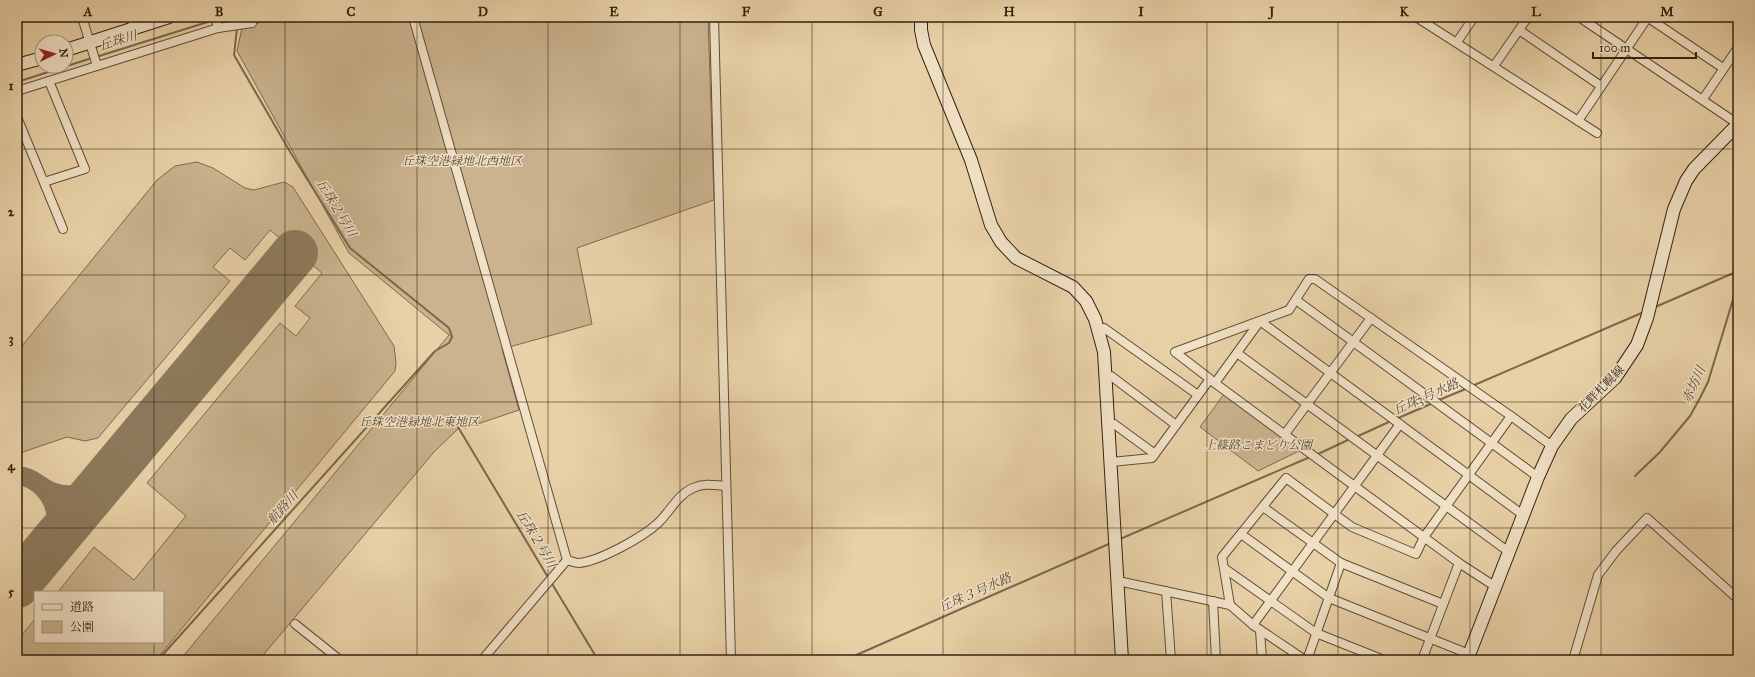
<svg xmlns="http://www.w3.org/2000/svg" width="1755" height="677" font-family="'IM FELL Great Primer','Noto Serif JP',serif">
<rect width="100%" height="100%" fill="#e9d1a7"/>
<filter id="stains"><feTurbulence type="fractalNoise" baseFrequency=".005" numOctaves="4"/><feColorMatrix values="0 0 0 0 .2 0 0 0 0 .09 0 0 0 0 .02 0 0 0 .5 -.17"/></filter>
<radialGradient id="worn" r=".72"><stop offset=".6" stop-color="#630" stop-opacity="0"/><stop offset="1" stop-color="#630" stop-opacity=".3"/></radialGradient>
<!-- green -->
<g fill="#cab38e" stroke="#7e6a50">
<path d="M 278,17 L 708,17 L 714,200 L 577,248 L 592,324 L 502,349 L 519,410 L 466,428 L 460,427 L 434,452 L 259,660 L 180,660 L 449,335 L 349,253 L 237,51 L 242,28 Z"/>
<path d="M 197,162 L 213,168 L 245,188 L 254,190 L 284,182 L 293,187 L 394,346 L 396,363 L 395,371 L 156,660 L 17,660 L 17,641 L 35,619 L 35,642 L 163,642 L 163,592 L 58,592 L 94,547 L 134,580 L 186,516 L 147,483 L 280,323 L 296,336 L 310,318 L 295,306 L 322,273 L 270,230 L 245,260 L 230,248 L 213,267 L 230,281 L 98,438 L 85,441 L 67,437 L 17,454 L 17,352 L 157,180 L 175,166 Z"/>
<path d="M 1224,394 L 1301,450 L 1258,471 L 1200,427 Z"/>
</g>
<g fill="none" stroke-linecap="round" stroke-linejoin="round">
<!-- stream -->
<g stroke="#7a684c" stroke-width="2">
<path d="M 218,19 L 223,17"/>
<path d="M 96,57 L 214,20"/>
<path d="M 17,82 L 92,58"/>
<path d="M 1653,308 L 1738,271"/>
<path d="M 1472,386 L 1644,312"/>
<path d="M 1439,400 L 1468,388"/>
<path d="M 1396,419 L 1433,403"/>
<path d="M 458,427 L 549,579"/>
<path d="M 1356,437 L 1391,421"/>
<path d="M 1316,455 L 1350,439"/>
<path d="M 1635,476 L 1660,452 L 1690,416 L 1700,398 L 1708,382 L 1738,283"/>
<path d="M 1120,539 L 1310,457"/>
<path d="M 551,582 L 598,660"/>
<path d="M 158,660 L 435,351 L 449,343 L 452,337 L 449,328 L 350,248 L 289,150 L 234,55 L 237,28"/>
<path d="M 845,660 L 1111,543"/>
</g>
<!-- taxiway -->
<g stroke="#8d7a5c" stroke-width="19">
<path d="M 17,476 C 28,476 34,481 43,487 C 64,500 84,496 104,481"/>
<path d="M 41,486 C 61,505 59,529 46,551"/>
</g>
<!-- runway -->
<path stroke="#8d7a5c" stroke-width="46" d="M 17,585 L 295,253"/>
<defs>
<g id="street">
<path d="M 82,17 L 97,66"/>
<path d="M 131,17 L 134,28"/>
<path d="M 413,17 L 567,560 L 482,660"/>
<path d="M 714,17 L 731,660"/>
<path d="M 1416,17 L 1597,133"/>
<path d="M 1579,17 L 1738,124"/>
<path d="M 1647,17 L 1723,68"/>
<path d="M 218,28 L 252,23"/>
<path d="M 1519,30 L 1601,86"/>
<path d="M 1457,42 L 1474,17"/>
<path d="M 1494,66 L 1528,17"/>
<path d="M 17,91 L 218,28 L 215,17"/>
<path d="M 1703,99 L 1737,49"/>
<path d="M 17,117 L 63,229"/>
<path d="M 1578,121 L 1648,17"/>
<path d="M 44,182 L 85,169 L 49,81"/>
<path d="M 1296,300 L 1538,477"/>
<path d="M 1098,329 L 1104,328 L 1198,395"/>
<path d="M 1237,353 L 1509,552"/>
<path d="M 1105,376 L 1111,376 L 1176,425"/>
<path d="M 1212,381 L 1459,563 L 1496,587"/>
<path d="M 1215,383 L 1260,321 L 1523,515"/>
<path d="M 1108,425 L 1114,424 L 1155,454"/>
<path d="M 1285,434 L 1371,318"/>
<path d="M 1111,462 L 1152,458 L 1210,379 L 1175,352 L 1289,310 L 1309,279 L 1315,279 L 1511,416 L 1552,446"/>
<path d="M 1263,507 L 1341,563 L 1443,604"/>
<path d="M 1241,534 L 1329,598 L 1469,654"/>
<path d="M 567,560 C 571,561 575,563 579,563 C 600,561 643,537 658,523 C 670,512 677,495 693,488 C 704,483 714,485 726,486"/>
<path d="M 1224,568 L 1316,633 L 1384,660"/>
<path d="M 1118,581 L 1230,605 L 1253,625 L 1305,660"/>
<path d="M 1166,591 L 1171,660"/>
<path d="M 1213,601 L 1216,660"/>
<path d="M 1230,605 L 1222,557 L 1286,478 L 1352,527 L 1416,554 L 1424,537 L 1511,416"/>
<path d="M 295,624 L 340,660"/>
<path d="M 1253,625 L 1400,424"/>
<path d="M 1260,630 L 1262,660"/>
<path d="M 1307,660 L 1341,563"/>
<path d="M 1422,660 L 1459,563"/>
<path d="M 1573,660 L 1598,575 L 1616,551 L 1647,518 L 1738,599"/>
</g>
<g id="secondary">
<path d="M 921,17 L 921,30 L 924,45 L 971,160 L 991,225 L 1001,242 L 1016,258 L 1073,287 L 1086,301 L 1095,319 L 1104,352 L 1122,660"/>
<path d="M 66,50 L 169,17"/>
<path d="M 17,65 L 42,58"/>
<path d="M 1467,660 L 1538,477 L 1552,446 L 1571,419 L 1615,378 L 1637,345 L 1647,318 L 1674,209 L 1686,181 L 1694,169 L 1738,124"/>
</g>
</defs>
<!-- street casing -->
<use href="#street" stroke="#5f4e36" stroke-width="10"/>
<!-- secondary casing -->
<use href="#secondary" stroke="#312211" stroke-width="14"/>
<!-- street -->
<use href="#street" stroke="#f1e1c6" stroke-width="8"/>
<!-- secondary -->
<use href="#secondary" stroke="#f1e1c6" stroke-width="12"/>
</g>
<!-- grid -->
<path fill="none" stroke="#312211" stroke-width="1" stroke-opacity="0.55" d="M 154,17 L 154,592M 285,17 L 285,660M 417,17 L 417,660M 548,17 L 548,660M 680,17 L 680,660M 812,17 L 812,660M 943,17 L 943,660M 1075,17 L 1075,660M 1207,17 L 1207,660M 1338,17 L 1338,660M 1470,17 L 1470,660M 1601,17 L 1601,660M 17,149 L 1738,149M 17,275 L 1738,275M 17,402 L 1738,402M 17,528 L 1738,528M 154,642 L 154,660"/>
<g text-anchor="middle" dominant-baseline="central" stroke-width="3" stroke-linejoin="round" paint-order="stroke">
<!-- park labels -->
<g font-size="12" font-style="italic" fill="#574630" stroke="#f1e1c6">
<text x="462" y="161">丘珠空港緑地北西地区</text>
<text x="419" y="422">丘珠空港緑地北東地区</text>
<text x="1258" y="445">上篠路こまどり公園</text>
</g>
<!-- street labels -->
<g font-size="12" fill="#312211" stroke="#f1e1c6">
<text transform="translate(1601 389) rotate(-46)">花畔札幌線</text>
</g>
<!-- water labels -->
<g font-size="13" font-style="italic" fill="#5b4b34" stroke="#f1e1c6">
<text transform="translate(118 41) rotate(-17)">丘珠川</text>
<text transform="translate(336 208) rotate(59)">丘珠２号川</text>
<text transform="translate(1694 385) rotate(-66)">赤坊川</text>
<text transform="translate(1426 397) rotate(-24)">丘珠3号水路</text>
<text transform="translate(283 508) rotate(-48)">航路川</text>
<text transform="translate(536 539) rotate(59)">丘珠２号川</text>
<text transform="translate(975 593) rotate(-24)">丘珠３号水路</text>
</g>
</g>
<!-- margin -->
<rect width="1755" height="677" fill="none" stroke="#e9d1a7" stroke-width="44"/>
<!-- legend -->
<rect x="34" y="591" width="130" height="52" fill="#f1e1c6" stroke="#a4957e"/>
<rect x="42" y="604" width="20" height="6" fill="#f1e1c6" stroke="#a4957e"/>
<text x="70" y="611" font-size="12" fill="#312211">道路</text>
<rect x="42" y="621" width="20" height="12" fill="#cab38e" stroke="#a4957e"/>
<text x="70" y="631" font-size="12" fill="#312211">公園</text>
<!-- north arrow -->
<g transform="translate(54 54) rotate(85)"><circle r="19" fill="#f1e1c6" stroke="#a4957e"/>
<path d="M0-3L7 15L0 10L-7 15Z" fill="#8f2418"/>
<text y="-6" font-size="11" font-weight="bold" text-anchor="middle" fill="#312211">N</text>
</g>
<!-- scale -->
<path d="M1593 52v6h103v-6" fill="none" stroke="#312211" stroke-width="2"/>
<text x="1599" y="52" font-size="12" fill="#312211" stroke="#f1e1c6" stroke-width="3" paint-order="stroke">100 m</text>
<rect x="22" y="22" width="1711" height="633" fill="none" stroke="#312211" stroke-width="1.5"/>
<g font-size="13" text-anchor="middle" font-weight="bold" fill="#312211">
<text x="88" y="16">A</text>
<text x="219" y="16">B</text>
<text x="351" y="16">C</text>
<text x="483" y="16">D</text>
<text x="614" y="16">E</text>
<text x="746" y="16">F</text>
<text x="878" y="16">G</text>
<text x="1009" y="16">H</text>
<text x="1141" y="16">I</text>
<text x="1272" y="16">J</text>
<text x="1404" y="16">K</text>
<text x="1536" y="16">L</text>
<text x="1667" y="16">M</text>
<text x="11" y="90">1</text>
<text x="11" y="216">2</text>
<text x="11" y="343">3</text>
<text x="11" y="470">4</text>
<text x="11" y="596">5</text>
</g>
<rect width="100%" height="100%" filter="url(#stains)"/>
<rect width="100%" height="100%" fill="url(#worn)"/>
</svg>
